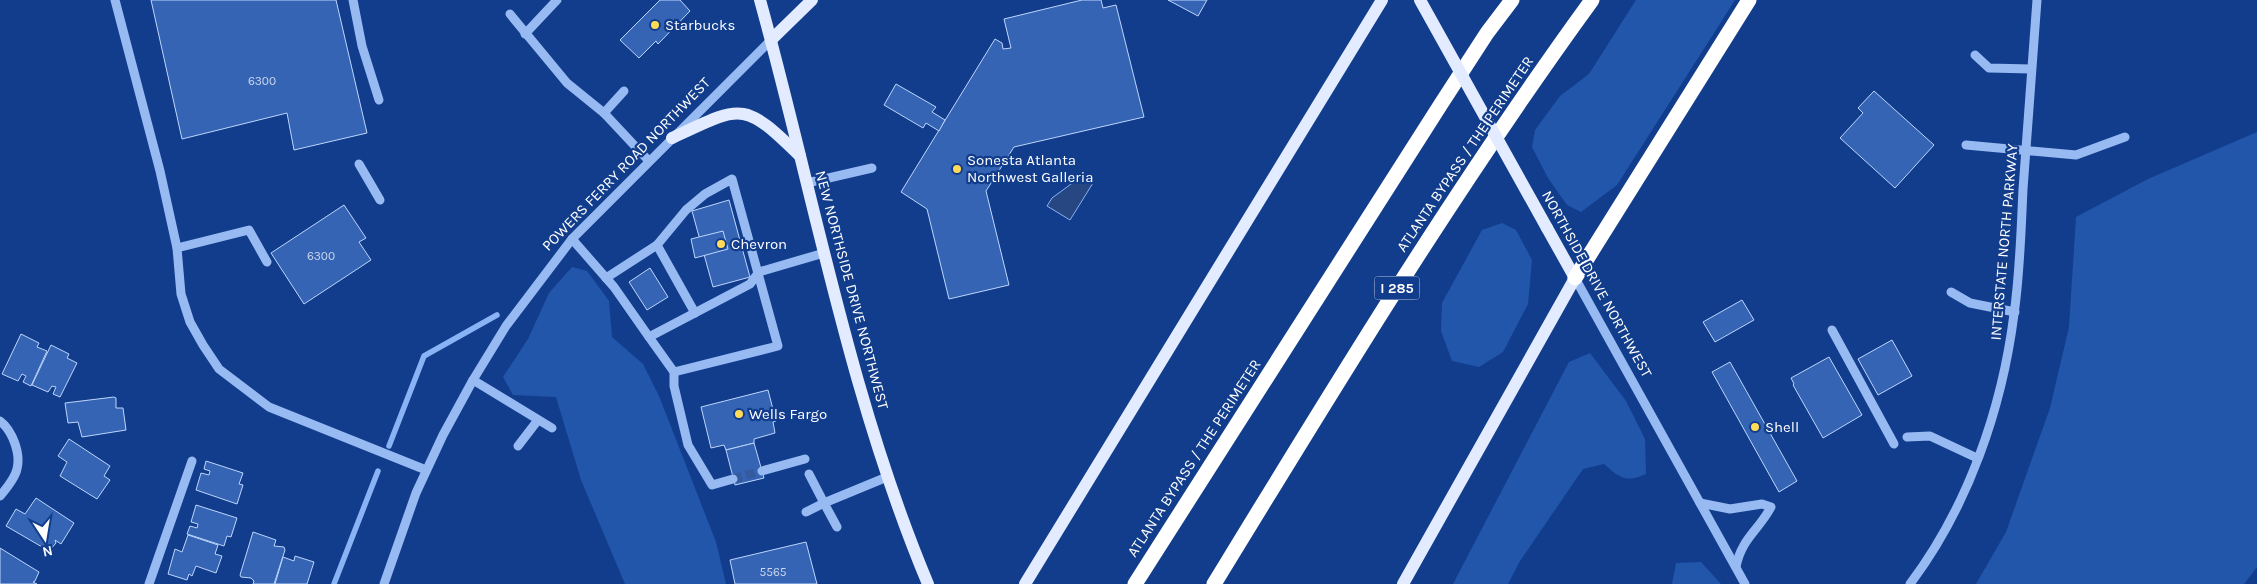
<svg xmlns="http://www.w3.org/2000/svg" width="2257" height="584" font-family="Karla,sans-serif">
<rect width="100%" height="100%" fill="#113d8c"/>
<!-- green -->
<g fill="#2256ab">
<path d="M 1636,0 L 1735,0 L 1617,185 L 1581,212 L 1567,205 L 1548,178 L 1532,147 L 1535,130 L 1560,96 L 1589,74 Z"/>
<path d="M 2257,132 L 2257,567 L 2244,584 L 1976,584 L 2006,532 L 2050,408 L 2069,327 L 2076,217 L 2148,179 Z"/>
<path d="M 1502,223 L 1516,230 L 1532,260 L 1528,304 L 1503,352 L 1479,367 L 1452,361 L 1441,331 L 1442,303 L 1482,230 Z"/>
<path d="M 572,267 L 587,271 L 609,301 L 612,337 L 643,364 L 659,396 L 716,542 L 726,584 L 625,584 L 581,480 L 556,397 L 513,395 L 503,377 L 528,339 L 549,293 Z"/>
<path d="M 1590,353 L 1626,401 L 1645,439 L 1646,474 C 1625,483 1620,478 1604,464 L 1583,469 L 1520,561 L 1508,584 L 1453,584 L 1569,362 Z"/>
<path d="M 1701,562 L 1721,584 L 1672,584 L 1676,563 Z"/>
</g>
<!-- water -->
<path fill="#264781" stroke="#89b3f5" d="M 1082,176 L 1093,183 L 1070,220 L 1047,206 L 1052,198 Z"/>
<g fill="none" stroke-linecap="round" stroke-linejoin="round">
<!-- stream -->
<g stroke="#89b3f5" stroke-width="5.5">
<path d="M 389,446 L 424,356 L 497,315"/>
<path d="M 334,584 L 378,471"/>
</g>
</g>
<!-- building -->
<g fill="#3464b3" stroke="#bed6fd">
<path d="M 151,0 L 336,0 L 367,133 L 294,150 L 287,113 L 182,139 Z"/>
<path d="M 660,0 L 680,0 L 690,11 L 658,44 L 656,41 L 639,58 L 620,40 Z"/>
<path d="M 1082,0 L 1101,0 L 1103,8 L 1116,5 L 1144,117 L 1014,147 L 986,191 L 1009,285 L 949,299 L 927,209 L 901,192 L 995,39 L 1002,43 L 1003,49 L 1011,48 L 1004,19 Z"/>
<path d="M 1168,0 L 1207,0 L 1198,16 Z"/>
<path d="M 896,84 L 936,107 L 932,112 L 945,120 L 939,131 L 926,123 L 923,128 L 884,105 Z"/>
<path d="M 1874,91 L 1934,145 L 1895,188 L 1840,138 L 1863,113 L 1858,108 Z"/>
<path d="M 729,200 L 750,277 L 713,287 L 692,211 Z"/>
<path d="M 344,205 L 366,238 L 359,242 L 371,260 L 304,304 L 271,253 Z"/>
<path d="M 723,231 L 728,249 L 695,258 L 691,239 Z"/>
<path d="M 650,268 L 668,297 L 647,310 L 629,282 Z"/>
<path d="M 1742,300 L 1754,320 L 1715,342 L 1703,322 Z"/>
<path d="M 21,334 L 39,343 L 37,347 L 47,351 L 31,386 L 23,382 L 26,376 L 22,374 L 18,381 L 2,374 Z"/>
<path d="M 1892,340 L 1912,376 L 1878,395 L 1858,359 Z"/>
<path d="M 51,345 L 69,354 L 67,358 L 77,363 L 60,397 L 53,394 L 56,387 L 52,386 L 48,392 L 32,385 Z"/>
<path d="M 1829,357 L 1862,415 L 1823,438 L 1793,385 L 1794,384 L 1791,378 Z"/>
<path d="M 1730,362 L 1797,481 L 1779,492 L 1712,372 Z"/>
<path d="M 768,390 L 776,421 L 773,422 L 775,433 L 754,439 L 754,443 L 726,450 L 724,445 L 711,448 L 701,407 Z"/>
<path d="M 114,397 L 116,398 L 116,408 L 123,408 L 126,430 L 82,437 L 78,422 L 68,423 L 65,403 Z"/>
<path d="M 69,439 L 110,466 L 104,476 L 110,480 L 97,499 L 60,476 L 67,462 L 58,456 Z"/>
<path d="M 754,443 L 764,478 L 735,485 L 726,450 Z"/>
<path d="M 206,461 L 243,473 L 239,484 L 243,485 L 237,504 L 196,490 L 201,473 L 209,475 L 210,471 L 204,469 Z"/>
<path d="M 36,498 L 74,523 L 61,544 L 55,540 L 56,543 L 49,551 L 6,526 L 16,509 L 25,514 Z"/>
<path d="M 196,505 L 237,518 L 231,537 L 227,536 L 224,546 L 187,534 L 190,526 L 197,528 L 198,524 L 191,522 Z"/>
<path d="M 253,532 L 276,540 L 274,546 L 284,547 L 285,550 L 274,584 L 253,584 L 254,581 L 251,578 L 241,577 L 240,575 Z"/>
<path d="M 188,535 L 218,545 L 215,554 L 222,556 L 216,573 L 196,566 L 192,576 L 189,574 L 187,580 L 168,574 L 175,549 L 182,552 Z"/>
<path d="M 806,542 L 817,584 L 735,584 L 730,560 Z"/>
<path d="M 0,548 L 39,572 L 35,581 L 33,582 L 37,584 L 0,584 Z"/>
<path d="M 295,556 L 314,562 L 307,584 L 275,584 L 283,557 L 294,561 Z"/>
</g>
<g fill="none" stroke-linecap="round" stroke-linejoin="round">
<!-- minor-tunnel -->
<path stroke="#355a9d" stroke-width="9" stroke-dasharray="9 4.5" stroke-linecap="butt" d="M 733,479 L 762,471"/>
<!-- minor -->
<g stroke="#98baf2" stroke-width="9">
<path d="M 115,0 L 160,171 L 177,248 L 181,294 L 190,322 L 203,345 L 219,369 L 269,407 L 426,470"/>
<path d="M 353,0 L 362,46 L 379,100"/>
<path d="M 510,14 L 567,83 L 604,113 L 648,160"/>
<path d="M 525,34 L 557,0"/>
<path d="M 1975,55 L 1989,68 L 2031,69"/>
<path d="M 604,113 L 624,91"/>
<path d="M 1966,145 L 2076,155 L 2125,137"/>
<path d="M 359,164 L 380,200"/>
<path d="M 807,183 L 872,168"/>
<path d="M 572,239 L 614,287 L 649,337"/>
<path d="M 657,245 L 686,210 L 705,194 L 732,179 L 778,346 L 674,372"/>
<path d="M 177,248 L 249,230 L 267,262"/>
<path d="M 606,278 L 657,245 L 695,313"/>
<path d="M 1575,278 L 1745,584"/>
<path d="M 1951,292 L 1970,303 L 2015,312"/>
<path d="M 1832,330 L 1894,444"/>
<path d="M 473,380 L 552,428"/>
<path d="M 0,421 C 12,430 21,453 17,469 C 15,478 6,489 0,496"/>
<path d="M 1907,437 L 1930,436 L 1977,458"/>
<path d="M 518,446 L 538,420"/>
<path d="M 762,471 L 805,459"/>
<path d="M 733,479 L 712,485 L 688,445 L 674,386 L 674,372 L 649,337 L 750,284 L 759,272 L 824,253"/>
<path d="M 1700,503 L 1730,509 L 1762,504 L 1771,507 C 1759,530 1741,539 1736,567"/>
<path d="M 806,512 L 824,503 L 809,474"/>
<path d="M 837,527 L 824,503 L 887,477"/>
<path d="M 149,584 L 192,461"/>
<path d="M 384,584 L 416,493 L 443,435 L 473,380 L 506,326 L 572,239 L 771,40"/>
<path d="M 1910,584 C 1968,507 2002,409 2014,314 C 2020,273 2021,231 2023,189 C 2028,126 2032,63 2037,0"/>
</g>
<!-- major -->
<g stroke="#e2ebff" stroke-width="12">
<path d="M 760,0 C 814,195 849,396 928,584"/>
<path d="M 771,40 L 812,0"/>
<path d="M 672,138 C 742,105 743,100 800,156"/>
<path d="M 1025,584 L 1382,0"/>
<path d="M 1403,584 L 1575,278 L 1547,228"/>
</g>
<!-- highway -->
<g stroke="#fff" stroke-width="15">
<path d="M 1575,278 L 1749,0"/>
<path d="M 1135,584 L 1441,104 L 1487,33 L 1512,0"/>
<path d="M 1214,584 C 1335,386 1455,188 1592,0"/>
</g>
<!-- major-bridge -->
<path stroke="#e2ebff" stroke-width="12" d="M 1420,0 L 1547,228"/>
</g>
<!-- markers -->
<g fill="#ffdb58" stroke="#113d8c" stroke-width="2">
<circle cx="655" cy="25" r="5"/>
<circle cx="957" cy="169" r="5"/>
<circle cx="721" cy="244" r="5"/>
<circle cx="739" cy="414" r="5"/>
<circle cx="1755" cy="427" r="5"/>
</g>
<g text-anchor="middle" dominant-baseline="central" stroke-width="4.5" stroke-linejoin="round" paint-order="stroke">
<!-- number labels -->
<g font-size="12" fill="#ccd8ec">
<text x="262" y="81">6300</text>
<text x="321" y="256">6300</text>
<text x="773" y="572">5565</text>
</g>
<!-- shield labels -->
<rect fill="#113d8c" stroke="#b8c5dc" stroke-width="1" x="1374.5" y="276.5" width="45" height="23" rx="4"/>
<g font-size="14" font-weight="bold" fill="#fff">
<text x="1397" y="288">I 285</text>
</g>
<!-- poi labels -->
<g font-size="15" fill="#fff" stroke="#113d8c" text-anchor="start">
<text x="665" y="25">Starbucks</text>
<text x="967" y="160">Sonesta Atlanta<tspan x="967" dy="17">Northwest Galleria</tspan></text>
<text x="731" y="244">Chevron</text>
<text x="749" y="414">Wells Fargo</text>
<text x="1765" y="427">Shell</text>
</g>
<!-- street labels -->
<g font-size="15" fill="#fff" stroke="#113d8c">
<text transform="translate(1465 154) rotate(-56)">ATLANTA BYPASS / THE PERIMETER</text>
<text transform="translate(626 164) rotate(-46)">POWERS FERRY ROAD NORTHWEST</text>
<text transform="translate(2004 242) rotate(-85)">INTERSTATE NORTH PARKWAY</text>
<text transform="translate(1597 284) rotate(61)">NORTHSIDE DRIVE NORTHWEST</text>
<text transform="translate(852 290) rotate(75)">NEW NORTHSIDE DRIVE NORTHWEST</text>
<text transform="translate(1194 458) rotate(-57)">ATLANTA BYPASS / THE PERIMETER</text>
</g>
</g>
<!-- north arrow -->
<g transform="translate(45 539) rotate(168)" stroke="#113d8c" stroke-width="4" paint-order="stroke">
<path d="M0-4L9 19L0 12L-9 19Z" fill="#ffffff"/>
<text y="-8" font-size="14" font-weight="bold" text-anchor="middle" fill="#ffffff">N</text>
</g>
</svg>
